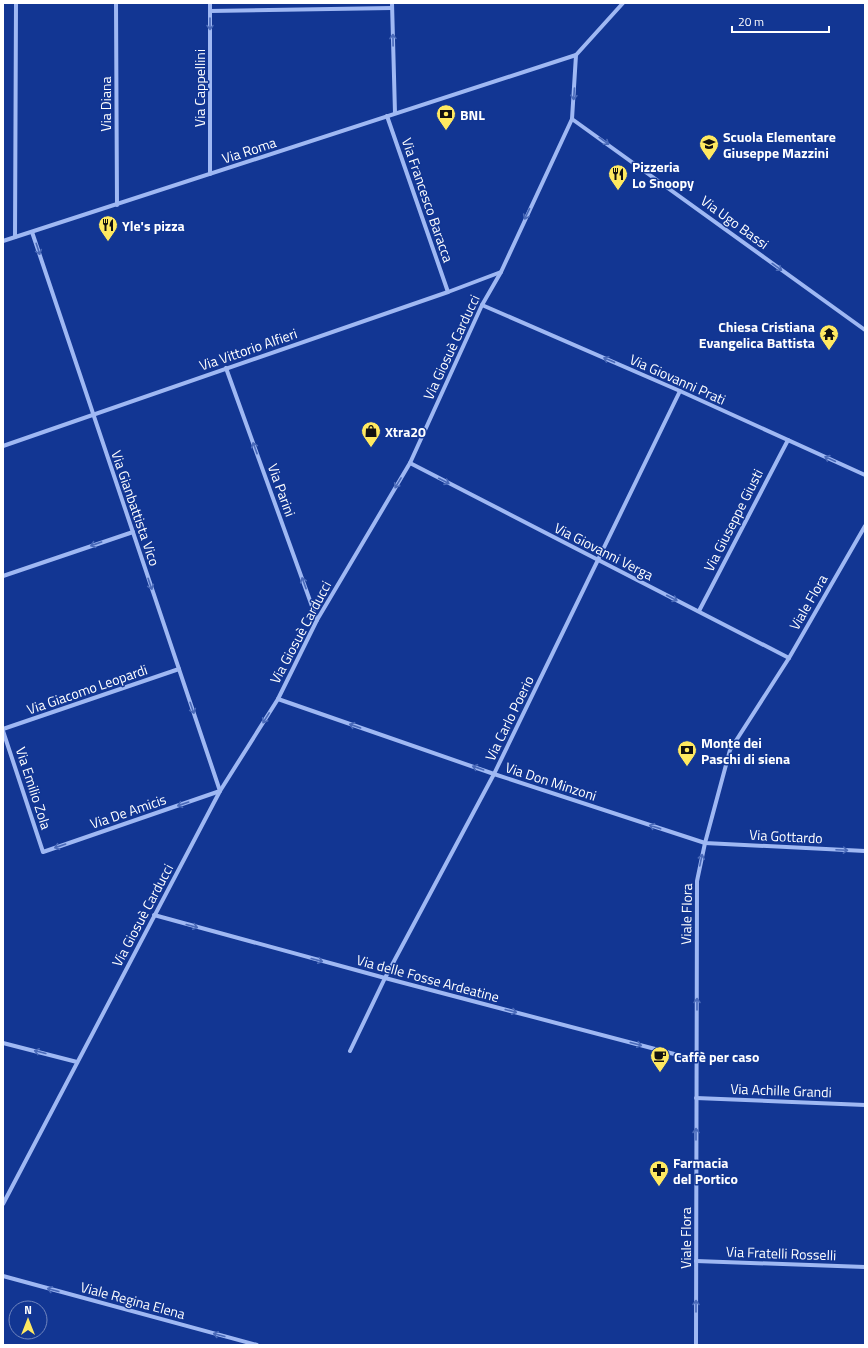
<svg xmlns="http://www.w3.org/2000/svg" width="868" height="1348" font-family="'Titillium Web',sans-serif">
<rect width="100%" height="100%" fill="#123693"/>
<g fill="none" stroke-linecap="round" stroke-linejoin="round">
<!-- street -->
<g stroke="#9fb8f3" stroke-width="4">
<path d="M 116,3 L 117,205"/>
<path d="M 392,3 L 395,113"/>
<path d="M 210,11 L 392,8"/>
<path d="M 387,116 L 448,292"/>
<path d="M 572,119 L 865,330"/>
<path d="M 210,174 L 210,3"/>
<path d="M 15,237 L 16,3"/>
<path d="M 3,241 L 576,55 L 623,3"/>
<path d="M 482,305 L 680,391 L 865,475"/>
<path d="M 226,368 L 317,620"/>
<path d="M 3,446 L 448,292 L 501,272"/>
<path d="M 410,463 L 789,658"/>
<path d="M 3,576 L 133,532"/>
<path d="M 699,611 L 788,440"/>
<path d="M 278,699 L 494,774 L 705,843 L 865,851"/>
<path d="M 3,729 L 179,669"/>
<path d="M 3,731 L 43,852 L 220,791 L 32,232"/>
<path d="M 154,915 L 385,978 L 697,1060"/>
<path d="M 3,1043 L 77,1062"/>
<path d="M 350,1051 L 385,978 L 494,774 L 680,391"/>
<path d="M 696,1098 L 865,1105"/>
<path d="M 3,1204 L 220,791 L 278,699 L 317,620 L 410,463 L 482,305 L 501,272 L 572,119 L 576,55"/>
<path d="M 696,1261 L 865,1267"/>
<path d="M 3,1276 L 257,1345"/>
<path d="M 696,1345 L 697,881 L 705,843 L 730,750 L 789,658 L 865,526"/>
</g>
</g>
<!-- one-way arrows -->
<defs><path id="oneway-shaft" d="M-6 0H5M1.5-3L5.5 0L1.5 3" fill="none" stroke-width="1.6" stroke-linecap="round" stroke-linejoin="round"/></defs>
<g stroke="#4a6ab9">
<use href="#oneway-shaft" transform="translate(210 24) rotate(90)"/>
<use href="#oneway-shaft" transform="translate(393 40) rotate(-91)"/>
<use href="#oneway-shaft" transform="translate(574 94) rotate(94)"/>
<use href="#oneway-shaft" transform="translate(604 141) rotate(36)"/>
<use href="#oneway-shaft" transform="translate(527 214) rotate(115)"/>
<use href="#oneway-shaft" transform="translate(38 249) rotate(72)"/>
<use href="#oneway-shaft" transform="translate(777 267) rotate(36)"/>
<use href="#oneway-shaft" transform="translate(609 360) rotate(-157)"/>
<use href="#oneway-shaft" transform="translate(255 448) rotate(-110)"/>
<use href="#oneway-shaft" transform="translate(830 459) rotate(-155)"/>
<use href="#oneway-shaft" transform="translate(444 481) rotate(27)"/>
<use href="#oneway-shaft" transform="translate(398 483) rotate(121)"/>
<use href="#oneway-shaft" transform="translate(96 544) rotate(161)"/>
<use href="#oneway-shaft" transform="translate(304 583) rotate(-110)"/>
<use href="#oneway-shaft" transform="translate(150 584) rotate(71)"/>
<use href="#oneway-shaft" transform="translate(672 598) rotate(27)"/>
<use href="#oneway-shaft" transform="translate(192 708) rotate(71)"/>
<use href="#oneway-shaft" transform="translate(266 718) rotate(122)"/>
<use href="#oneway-shaft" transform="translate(355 726) rotate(-161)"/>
<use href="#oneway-shaft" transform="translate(478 768) rotate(-161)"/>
<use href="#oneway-shaft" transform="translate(183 804) rotate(161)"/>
<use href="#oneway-shaft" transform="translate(655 827) rotate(-162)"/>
<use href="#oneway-shaft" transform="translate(60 846) rotate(161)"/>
<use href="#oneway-shaft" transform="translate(842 850) rotate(3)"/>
<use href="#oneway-shaft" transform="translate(701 860) rotate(-78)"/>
<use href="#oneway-shaft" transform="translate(192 926) rotate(15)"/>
<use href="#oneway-shaft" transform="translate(317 960) rotate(15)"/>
<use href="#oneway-shaft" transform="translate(697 1004) rotate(-90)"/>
<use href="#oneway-shaft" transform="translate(511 1011) rotate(15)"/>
<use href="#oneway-shaft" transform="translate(636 1044) rotate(15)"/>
<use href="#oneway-shaft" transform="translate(40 1052) rotate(-166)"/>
<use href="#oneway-shaft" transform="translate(696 1134) rotate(-90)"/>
<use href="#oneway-shaft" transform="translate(53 1290) rotate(-165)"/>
<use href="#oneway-shaft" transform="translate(696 1306) rotate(-90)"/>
<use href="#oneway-shaft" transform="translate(219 1335) rotate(-165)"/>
</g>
<!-- icons -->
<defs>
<symbol id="bank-pin" viewBox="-11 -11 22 30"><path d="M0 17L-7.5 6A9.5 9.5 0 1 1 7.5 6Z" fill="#ffe960" stroke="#123693"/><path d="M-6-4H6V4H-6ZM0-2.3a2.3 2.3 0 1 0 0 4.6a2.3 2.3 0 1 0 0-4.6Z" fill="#111"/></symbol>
<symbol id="school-pin" viewBox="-11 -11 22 30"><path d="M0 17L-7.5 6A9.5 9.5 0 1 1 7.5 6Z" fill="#ffe960" stroke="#123693"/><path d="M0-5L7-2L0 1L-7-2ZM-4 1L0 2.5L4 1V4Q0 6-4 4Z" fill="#111"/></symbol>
<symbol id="restaurant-pin" viewBox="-11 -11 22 30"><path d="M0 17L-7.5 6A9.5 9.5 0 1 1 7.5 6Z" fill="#ffe960" stroke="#123693"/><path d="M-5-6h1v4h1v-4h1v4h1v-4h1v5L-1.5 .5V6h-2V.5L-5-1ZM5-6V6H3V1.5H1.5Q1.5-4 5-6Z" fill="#111"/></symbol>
<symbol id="temple-pin" viewBox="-11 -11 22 30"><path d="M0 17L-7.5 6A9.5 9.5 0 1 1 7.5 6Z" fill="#ffe960" stroke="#123693"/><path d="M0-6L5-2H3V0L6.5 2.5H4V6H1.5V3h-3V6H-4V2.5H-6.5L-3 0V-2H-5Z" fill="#111"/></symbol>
<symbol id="shop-pin" viewBox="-11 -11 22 30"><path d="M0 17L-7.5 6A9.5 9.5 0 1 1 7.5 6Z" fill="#ffe960" stroke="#123693"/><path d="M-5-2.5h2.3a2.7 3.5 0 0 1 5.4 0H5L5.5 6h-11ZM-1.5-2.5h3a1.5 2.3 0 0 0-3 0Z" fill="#111"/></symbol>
<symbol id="cafe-pin" viewBox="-11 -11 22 30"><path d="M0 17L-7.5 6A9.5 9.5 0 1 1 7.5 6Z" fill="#ffe960" stroke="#123693"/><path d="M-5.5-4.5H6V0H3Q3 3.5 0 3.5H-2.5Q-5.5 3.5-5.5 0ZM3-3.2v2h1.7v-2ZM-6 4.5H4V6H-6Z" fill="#111"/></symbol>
<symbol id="pharmacy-pin" viewBox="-11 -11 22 30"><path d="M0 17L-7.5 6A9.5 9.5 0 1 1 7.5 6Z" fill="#ffe960" stroke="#123693"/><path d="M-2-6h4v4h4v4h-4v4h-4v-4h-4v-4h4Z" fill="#111"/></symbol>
</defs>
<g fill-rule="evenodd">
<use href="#bank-pin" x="435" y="103" width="22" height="30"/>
<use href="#school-pin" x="698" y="133" width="22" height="30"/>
<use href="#restaurant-pin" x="607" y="163" width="22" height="30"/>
<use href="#restaurant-pin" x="97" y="214" width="22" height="30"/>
<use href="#temple-pin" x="818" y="323" width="22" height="30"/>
<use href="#shop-pin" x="360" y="420" width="22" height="30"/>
<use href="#bank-pin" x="676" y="739" width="22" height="30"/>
<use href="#cafe-pin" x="649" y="1045" width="22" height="30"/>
<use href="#pharmacy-pin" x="648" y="1159" width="22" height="30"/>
</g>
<g text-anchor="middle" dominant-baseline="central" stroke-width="3" stroke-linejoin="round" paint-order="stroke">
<!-- street labels -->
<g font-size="14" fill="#fff" stroke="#123693">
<text transform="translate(199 88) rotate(-90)">Via Cappellini</text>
<text transform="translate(105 104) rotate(-90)">Via Diana</text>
<text transform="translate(249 150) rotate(-18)">Via Roma</text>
<text transform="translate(428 200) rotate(71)">Via Francesco Baracca</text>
<text transform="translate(735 222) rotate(36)">Via Ugo Bassi</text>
<text transform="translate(451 347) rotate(-65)">Via Giosuè Carducci</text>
<text transform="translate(248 349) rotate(-19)">Via Vittorio Alfieri</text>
<text transform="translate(678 379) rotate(24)">Via Giovanni Prati</text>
<text transform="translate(282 490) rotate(70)">Via Parini</text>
<text transform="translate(136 508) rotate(71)">Via Gianbattista Vico</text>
<text transform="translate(733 520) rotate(-63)">Via Giuseppe Giusti</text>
<text transform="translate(604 551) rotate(27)">Via Giovanni Verga</text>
<text transform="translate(808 602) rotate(-60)">Viale Flora</text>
<text transform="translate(300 632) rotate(-62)">Via Giosuè Carducci</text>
<text transform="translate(87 689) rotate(-19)">Via Giacomo Leopardi</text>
<text transform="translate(509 718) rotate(-64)">Via Carlo Poerio</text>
<text transform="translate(551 781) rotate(18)">Via Don Minzoni</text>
<text transform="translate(34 788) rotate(72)">Via Emilio Zola</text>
<text transform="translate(128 811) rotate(-19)">Via De Amicis</text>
<text transform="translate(786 836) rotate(3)">Via Gottardo</text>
<text transform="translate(686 914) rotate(-89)">Viale Flora</text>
<text transform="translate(142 915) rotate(-62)">Via Giosuè Carducci</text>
<text transform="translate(428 978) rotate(15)">Via delle Fosse Ardeatine</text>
<text transform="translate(781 1090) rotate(2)">Via Achille Grandi</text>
<text transform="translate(685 1238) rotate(-90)">Viale Flora</text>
<text transform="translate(781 1253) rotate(2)">Via Fratelli Rosselli</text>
<text transform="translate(133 1300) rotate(15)">Viale Regina Elena</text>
</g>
<!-- poi labels -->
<g font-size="14" font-weight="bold" fill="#fff" stroke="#123693" text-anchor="start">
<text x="460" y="114">BNL</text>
<text x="723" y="136">Scuola Elementare<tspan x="723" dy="16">Giuseppe Mazzini</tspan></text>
<text x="632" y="166">Pizzeria<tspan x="632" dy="16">Lo Snoopy</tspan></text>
<text x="122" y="225">Yle's pizza</text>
<text x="815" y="326" text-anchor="end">Chiesa Cristiana<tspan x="815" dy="16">Evangelica Battista</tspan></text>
<text x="385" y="431">Xtra20</text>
<text x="701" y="742">Monte dei<tspan x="701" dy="16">Paschi di siena</tspan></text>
<text x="674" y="1056">Caffè per caso</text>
<text x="673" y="1162">Farmacia<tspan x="673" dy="16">del Portico</tspan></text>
</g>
</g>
<!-- border -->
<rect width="868" height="1348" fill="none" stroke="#ffffff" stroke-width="8"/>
<!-- north arrow -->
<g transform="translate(28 1320)"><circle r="19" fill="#123693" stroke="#7186be"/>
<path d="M0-3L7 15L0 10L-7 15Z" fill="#ffe960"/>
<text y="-6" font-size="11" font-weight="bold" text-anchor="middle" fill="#ffffff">N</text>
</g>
<!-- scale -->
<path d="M732 26v6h97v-6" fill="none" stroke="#ffffff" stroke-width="2"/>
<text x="738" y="26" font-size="12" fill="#ffffff" stroke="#123693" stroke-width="3" paint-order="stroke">20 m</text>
</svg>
